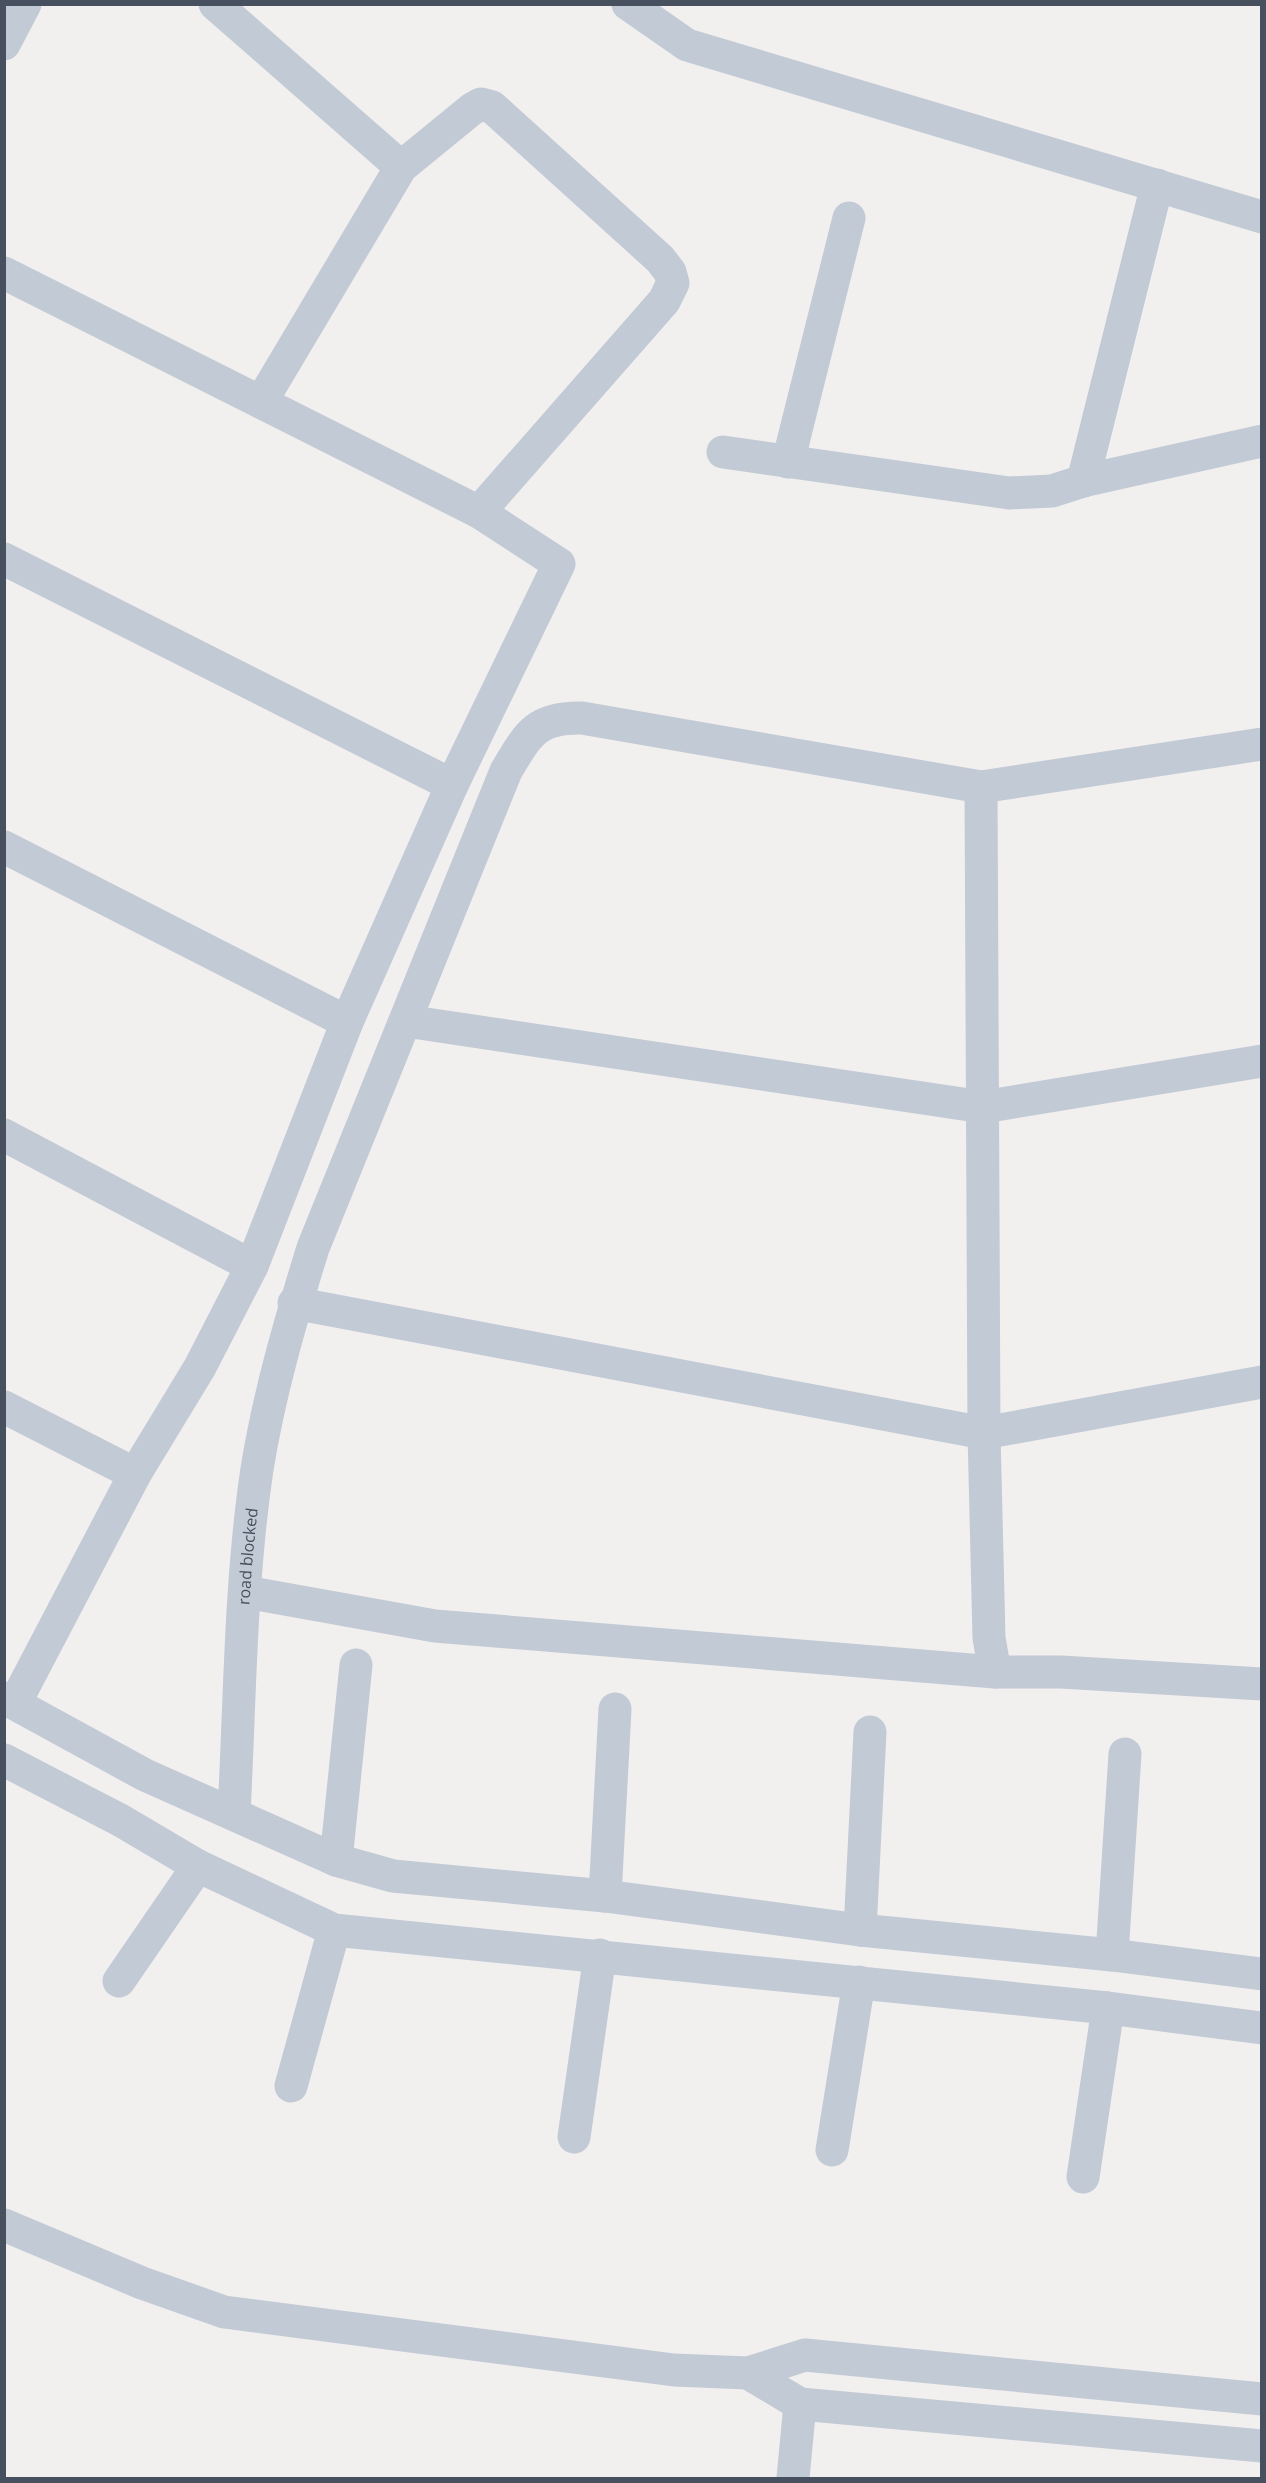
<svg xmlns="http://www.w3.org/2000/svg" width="1266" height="2483" font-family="'Open Sans',sans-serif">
<rect width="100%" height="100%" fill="#f2efef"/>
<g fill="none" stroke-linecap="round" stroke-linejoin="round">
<!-- minor -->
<g stroke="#c2cad5" stroke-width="33">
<path d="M 215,4 L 401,167"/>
<path d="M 628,4 L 687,45 L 1262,217"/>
<path d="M 4,44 L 25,4"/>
<path d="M 4,273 L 479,512 L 559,564 L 452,785 L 347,1022 L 252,1266 L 200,1367 L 135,1474 L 15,1703"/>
<path d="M 261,402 L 401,167 L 472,109 L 481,104 L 492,107 L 660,259 L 670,272 L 673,283 L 664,301 L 479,512"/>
<path d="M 723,452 L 1009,493 L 1052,491 L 1083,481 L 1262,441"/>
<path d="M 788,462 L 849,218"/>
<path d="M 1083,481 L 1157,185"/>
<path d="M 4,559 L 452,785"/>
<path d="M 981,787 L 984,1433 L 989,1638 L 995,1672"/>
<path d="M 4,847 L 347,1022"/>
<path d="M 406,1021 L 983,1107 L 1262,1061"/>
<path d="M 4,1135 L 252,1266"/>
<path d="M 294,1303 L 984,1433 L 1262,1382"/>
<path d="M 4,1407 L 135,1474"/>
<path d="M 245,1592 L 435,1626 L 995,1672 L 1061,1672 L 1262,1684"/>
<path d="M 4,1698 L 145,1775 L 336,1860 L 393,1876 L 605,1896 L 860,1930 L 1112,1955 L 1262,1974"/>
<path d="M 4,1760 L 120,1820 L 198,1866 L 334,1930 L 1108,2008 L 1262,2028"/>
<path id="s1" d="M 234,1814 C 240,1699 240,1583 257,1469 C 269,1394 291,1319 313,1248 L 506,771 C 528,734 536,717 582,718 L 981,787 L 1262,744"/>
<path d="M 336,1860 L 356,1665"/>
<path d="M 605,1896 L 615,1709"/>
<path d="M 860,1930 L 870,1732"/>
<path d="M 1112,1955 L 1125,1754"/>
<path d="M 119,1981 L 198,1866"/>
<path d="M 291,2086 L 334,1930"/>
<path d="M 574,2137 L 600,1955"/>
<path d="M 832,2150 L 859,1982"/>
<path d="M 1083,2177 L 1108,2008"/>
<path d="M 4,2225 L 142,2283 L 224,2312 L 674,2370 L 748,2373 L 805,2355 L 1262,2399"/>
<path d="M 748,2373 L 800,2404 L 1262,2446"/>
<path d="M 793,2478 L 800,2404"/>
</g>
</g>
<g text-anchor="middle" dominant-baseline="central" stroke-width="4.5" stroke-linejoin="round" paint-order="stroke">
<!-- street labels -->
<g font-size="16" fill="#46505e" stroke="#fff">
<text stroke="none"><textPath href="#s1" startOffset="258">road blocked</textPath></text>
</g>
</g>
<!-- border -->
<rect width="1266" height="2483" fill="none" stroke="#46505e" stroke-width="12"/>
</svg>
